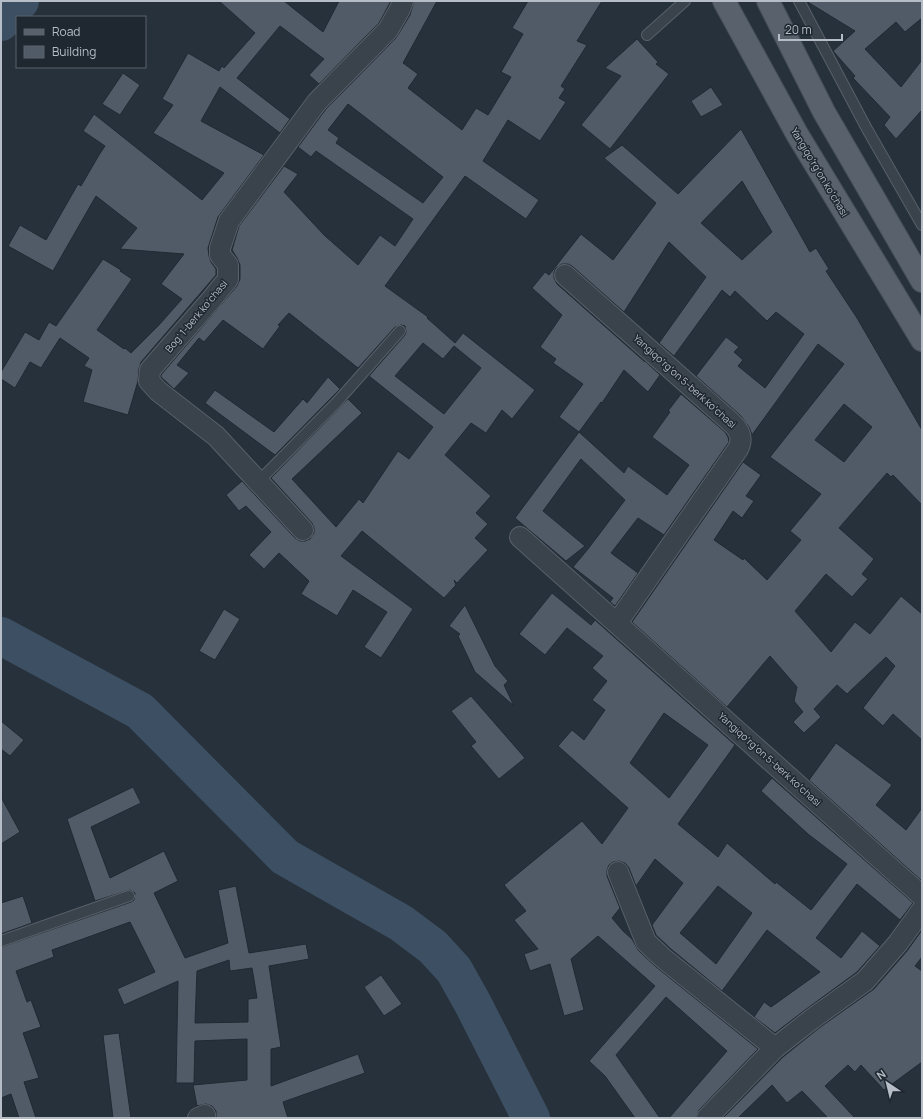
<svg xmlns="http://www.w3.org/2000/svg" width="923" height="1119" font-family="Manrope,sans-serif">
<rect width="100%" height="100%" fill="#26313b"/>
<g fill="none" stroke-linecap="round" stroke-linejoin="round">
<!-- river -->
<g stroke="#3d4f62" stroke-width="38">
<path d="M 1,22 L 20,1"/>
<path d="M 1,636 L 140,711 L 285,857 L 401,923 L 433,947 L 454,970 L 473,1004 L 531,1118"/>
</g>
</g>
<!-- building -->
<g fill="#505b67" stroke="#212933" fill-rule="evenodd">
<path d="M 219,1 L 284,1 L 323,32 L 339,1 L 391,1 L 379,23 L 319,84 L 309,75 L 324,59 L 280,26 L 237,78 L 290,119 L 280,133 L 220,87 L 201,121 L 264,155 L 218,217 L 208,248 L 209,256 L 211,262 L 216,269 L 216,275 L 141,362 L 139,369 L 138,381 L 128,415 L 83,402 L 92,370 L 84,366 L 89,358 L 60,338 L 41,368 L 30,362 L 15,388 L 1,379 L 1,372 L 25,332 L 39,340 L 49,322 L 56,326 L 103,259 L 121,270 L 120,271 L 132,279 L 97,330 L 124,349 L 125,348 L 131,353 L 159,325 L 182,299 L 161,284 L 184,254 L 120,249 L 137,228 L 96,196 L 53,271 L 8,246 L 20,225 L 46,240 L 78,184 L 81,186 L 99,155 L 105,146 L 83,131 L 94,114 L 202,200 L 224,173 L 153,133 L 173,105 L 162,99 L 188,53 L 219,71 L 222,66 L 224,68 L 255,33 Z"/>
<path d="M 414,1 L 437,1 L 403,63 L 418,74 L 408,88 L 462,130 L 476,108 L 488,115 L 511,77 L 501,72 L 523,34 L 512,28 L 528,1 L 602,1 L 577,41 L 587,45 L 561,86 L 565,89 L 559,98 L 566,102 L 540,141 L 508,120 L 483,161 L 539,200 L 526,219 L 465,176 L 385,286 L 428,317 L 427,318 L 455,343 L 463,333 L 535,390 L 512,419 L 502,410 L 486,433 L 471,423 L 445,455 L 491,496 L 476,513 L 488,524 L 475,538 L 488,550 L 457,583 L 454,580 L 456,585 L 444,598 L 362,531 L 341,556 L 413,609 L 381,658 L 364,647 L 387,612 L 353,590 L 337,616 L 301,594 L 309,581 L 279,553 L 264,569 L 249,555 L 271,532 L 246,506 L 239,511 L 226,495 L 242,481 L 295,538 L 300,541 L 305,541 L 310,539 L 314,533 L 314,528 L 312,523 L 271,478 L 348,399 L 362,413 L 292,479 L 336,527 L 359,499 L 363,503 L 398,451 L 409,459 L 433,427 L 369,376 L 405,335 L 406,332 L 405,326 L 401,325 L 395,327 L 358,368 L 289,313 L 278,325 L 280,326 L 263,349 L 223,320 L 204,342 L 199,338 L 177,365 L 189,373 L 174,389 L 161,377 L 161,375 L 237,286 L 240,279 L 240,265 L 237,258 L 232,250 L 239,226 L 284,166 L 298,174 L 284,192 L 324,235 L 358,265 L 380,235 L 395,246 L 413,219 L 316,151 L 311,157 L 298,147 L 326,109 L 396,38 L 410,15 ZM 348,104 L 443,177 L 423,203 L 336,143 L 339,138 L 328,130 ZM 423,343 L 443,359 L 454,346 L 481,368 L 444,414 L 395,376 Z"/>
<path d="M 806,1 L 922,1 L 922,18 L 905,32 L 896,22 L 865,49 L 901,87 L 922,60 L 922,110 L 896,139 L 884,125 L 890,117 L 853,78 L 855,76 L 833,51 L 855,31 Z"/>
<path d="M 637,39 L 658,62 L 656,64 L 669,74 L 610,149 L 581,125 L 621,76 L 605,68 Z"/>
<path d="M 123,73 L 140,85 L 120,115 L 102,104 Z"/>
<path d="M 711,87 L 723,105 L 701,117 L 691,101 Z"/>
<path d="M 741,129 L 810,252 L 816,248 L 829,269 L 826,271 L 857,318 L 922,430 L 922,505 L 893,475 L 891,477 L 887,473 L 839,528 L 874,559 L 862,574 L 868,579 L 852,597 L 826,574 L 795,611 L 831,652 L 855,622 L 870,634 L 901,596 L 922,614 L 922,740 L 893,714 L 883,726 L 863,708 L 895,666 L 886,657 L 847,694 L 837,685 L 814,709 L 821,717 L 804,733 L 793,722 L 803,712 L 794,701 L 797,687 L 770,656 L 727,707 L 632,622 L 743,462 L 761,475 L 746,496 L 754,501 L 742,518 L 733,511 L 714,540 L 743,560 L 744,558 L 767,580 L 801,540 L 790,531 L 821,494 L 770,457 L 844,364 L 818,344 L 752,435 L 749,427 L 741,416 L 696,376 L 726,337 L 739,347 L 734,352 L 743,360 L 738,366 L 765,388 L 804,334 L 776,312 L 767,321 L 735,291 L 730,297 L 722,290 L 674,356 L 659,343 L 706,277 L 669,242 L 624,312 L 572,266 L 568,264 L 562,264 L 556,268 L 554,272 L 554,278 L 557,284 L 645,362 L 645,361 L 660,375 L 648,392 L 624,370 L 602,403 L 601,402 L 579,432 L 559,417 L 583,384 L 553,363 L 556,359 L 540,347 L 562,315 L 532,288 L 545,272 L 549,275 L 581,234 L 613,260 L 656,203 L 604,158 L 622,145 L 678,194 ZM 742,181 L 772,232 L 742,260 L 701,223 ZM 844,404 L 872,427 L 844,462 L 815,440 Z"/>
<path d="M 328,377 L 340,389 L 275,455 L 205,403 L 215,390 L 274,432 L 303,399 L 307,403 Z"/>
<path d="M 681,394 L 725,432 L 728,437 L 729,442 L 664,535 L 638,518 L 611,553 L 638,573 L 615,606 L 610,602 L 613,598 L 573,567 L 588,549 L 625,500 L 581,459 L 543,511 L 585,546 L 566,561 L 515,518 L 579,432 L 624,473 L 628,466 L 667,495 L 689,465 L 652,437 L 670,412 L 668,411 Z"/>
<path d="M 552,593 L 591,625 L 595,620 L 735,745 L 678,824 L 718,857 L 727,843 L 775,884 L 776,882 L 811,910 L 847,864 L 808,834 L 761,791 L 772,778 L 913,903 L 900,920 L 857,884 L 816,938 L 841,958 L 862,931 L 880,946 L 857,972 L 805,1010 L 775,1033 L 754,1017 L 764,1002 L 771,1007 L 820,972 L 767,930 L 722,991 L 671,949 L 656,935 L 652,925 L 683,883 L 655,859 L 636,886 L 629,868 L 625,863 L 619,861 L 613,862 L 609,865 L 607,870 L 607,876 L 620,908 L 612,918 L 623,931 L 632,939 L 638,950 L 655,966 L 758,1049 L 699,1110 L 696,1118 L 669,1118 L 727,1051 L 666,997 L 616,1055 L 660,1118 L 635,1118 L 605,1076 L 589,1061 L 655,986 L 598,936 L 571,959 L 584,1010 L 564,1016 L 550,964 L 530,971 L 524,954 L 538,949 L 514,920 L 526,911 L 504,885 L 582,821 L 602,844 L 628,808 L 558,746 L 572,730 L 584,740 L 605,710 L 592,700 L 607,681 L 592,668 L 603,656 L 567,628 L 545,655 L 519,634 ZM 664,713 L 708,745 L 669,798 L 630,763 ZM 718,886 L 752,913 L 716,964 L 680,933 Z"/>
<path d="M 465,605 L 495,666 L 508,681 L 504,685 L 514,706 L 475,672 L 458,636 L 460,634 L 449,626 Z"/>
<path d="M 224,609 L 240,619 L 215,660 L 199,651 Z"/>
<path d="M 471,696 L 525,758 L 499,779 L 471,746 L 476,742 L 451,711 Z"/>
<path d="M 1,721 L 24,740 L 10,756 L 1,749 Z"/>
<path d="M 836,743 L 892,785 L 876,805 L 906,830 L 922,808 L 922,881 L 809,780 Z"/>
<path d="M 133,787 L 141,803 L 91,827 L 110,878 L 164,851 L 178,881 L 154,893 L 185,958 L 228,943 L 218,890 L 236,886 L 249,953 L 306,944 L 309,959 L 269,966 L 281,1047 L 271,1049 L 271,1086 L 358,1054 L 365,1073 L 283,1102 L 288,1118 L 216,1118 L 216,1111 L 212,1106 L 206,1104 L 197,1106 L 193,1085 L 247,1080 L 247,1039 L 195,1041 L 194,1083 L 176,1083 L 178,981 L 124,1005 L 117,989 L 155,972 L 130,922 L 52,950 L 54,957 L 16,971 L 27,1002 L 31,1000 L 41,1027 L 23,1033 L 39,1078 L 24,1082 L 36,1118 L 19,1118 L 11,1094 L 1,1098 L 1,947 L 131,902 L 134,900 L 135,893 L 130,890 L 95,901 L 67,819 ZM 229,960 L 230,971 L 252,968 L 257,998 L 248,999 L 248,1022 L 195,1023 L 197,971 Z"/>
<path d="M 1,797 L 20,832 L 1,844 Z"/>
<path d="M 23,896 L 32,923 L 1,934 L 1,903 Z"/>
<path d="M 922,930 L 922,957 L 915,966 L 922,971 L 922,1062 L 884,1090 L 861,1065 L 855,1072 L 848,1065 L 825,1086 L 855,1118 L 828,1118 L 802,1091 L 787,1103 L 772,1085 L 738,1118 L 723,1118 L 783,1057 L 819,1028 L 874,989 L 907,951 Z"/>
<path d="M 381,975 L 402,1004 L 384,1016 L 364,987 Z"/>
<path d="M 119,1033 L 131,1118 L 113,1118 L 103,1035 Z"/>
</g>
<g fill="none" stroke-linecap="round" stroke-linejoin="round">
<defs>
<g id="lane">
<path d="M 799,1 L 867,129 L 922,225"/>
<path d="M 647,35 L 685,1"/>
<path d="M 259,481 L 337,402 L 400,331"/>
<path d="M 1,941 L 129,896"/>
</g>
<g id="street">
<path d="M 565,275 L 733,424 C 740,431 743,439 738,449 L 617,623"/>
<path d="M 303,530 L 216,436 L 158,391 L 149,381 L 150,370 L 211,300 L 228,279 L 228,265 L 220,255 L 220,248 L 229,221 L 317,102 L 388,30 L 400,9 L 403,1"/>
<path d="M 520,537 L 922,896"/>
<path d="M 618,872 L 646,942 L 663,958 L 775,1048"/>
<path d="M 198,1118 L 205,1115"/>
<path d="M 707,1118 L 775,1048 L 812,1019 L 865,981 L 898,943 L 922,910"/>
</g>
<g id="primary">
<path d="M 724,1 L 797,134 L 922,340"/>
<path d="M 768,1 L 824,112 L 922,281"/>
</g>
</defs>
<!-- lane casing -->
<use href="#lane" stroke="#58606a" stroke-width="12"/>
<!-- street casing -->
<use href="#street" stroke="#58606a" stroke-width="22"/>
<!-- primary casing -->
<use href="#primary" stroke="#464e58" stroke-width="24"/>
<!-- lane -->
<use href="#lane" stroke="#3a424c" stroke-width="10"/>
<!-- street -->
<use href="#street" stroke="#3a424c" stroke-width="20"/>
<!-- primary -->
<use href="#primary" stroke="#58616c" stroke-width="22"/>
</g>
<g text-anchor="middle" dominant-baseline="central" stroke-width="3" stroke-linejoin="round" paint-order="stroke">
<!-- street labels -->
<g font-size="10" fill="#b6bdc7" stroke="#1f2731">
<text transform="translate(820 172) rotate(59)">Yangiqoʻrgʻon koʻchasi</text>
<text transform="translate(196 316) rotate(-50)">Bogʻ 1-berk koʻchasi</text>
<text transform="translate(685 381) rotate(42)">Yangiqoʻrgʻon 5-berk koʻchasi</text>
<text transform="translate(770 759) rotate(42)">Yangiqoʻrgʻon 5-berk koʻchasi</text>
</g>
</g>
<!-- border -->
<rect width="923" height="1119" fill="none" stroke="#b6bdc7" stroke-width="4"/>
<!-- legend -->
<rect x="16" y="16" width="130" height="52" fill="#1f2731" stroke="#5b636d"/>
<rect x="24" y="29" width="20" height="6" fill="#58616c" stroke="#5b636d"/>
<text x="52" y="36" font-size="12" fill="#b6bdc7">Road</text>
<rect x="24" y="46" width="20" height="12" fill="#505b67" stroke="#5b636d"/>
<text x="52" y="56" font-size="12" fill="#b6bdc7">Building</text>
<!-- north arrow -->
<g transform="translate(887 1083) rotate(325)" stroke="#1f2731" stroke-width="3" paint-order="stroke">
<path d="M0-3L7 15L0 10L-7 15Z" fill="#b6bdc7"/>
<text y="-6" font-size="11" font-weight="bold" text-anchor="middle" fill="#b6bdc7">N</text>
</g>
<!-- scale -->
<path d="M779 34v6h63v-6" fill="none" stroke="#b6bdc7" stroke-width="2"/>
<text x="785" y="34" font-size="12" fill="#b6bdc7" stroke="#1f2731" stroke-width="3" paint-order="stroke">20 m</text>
</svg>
